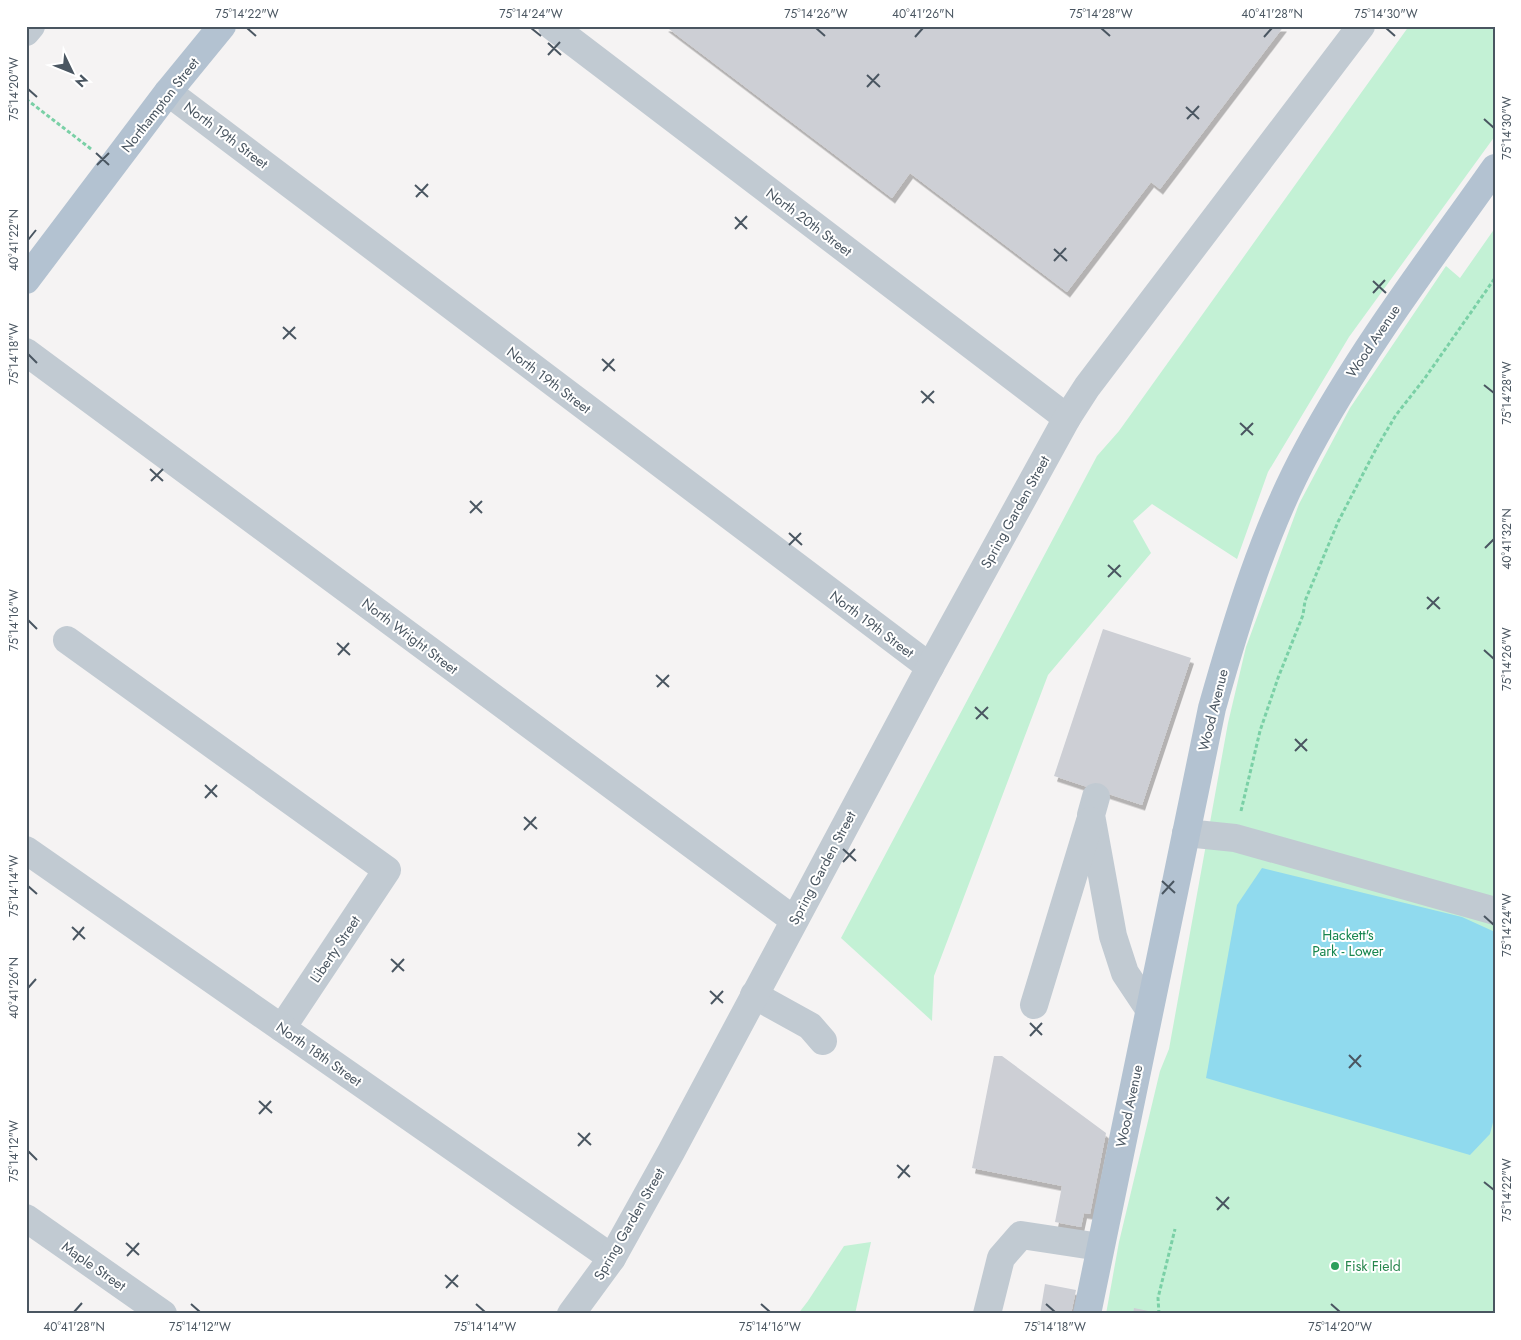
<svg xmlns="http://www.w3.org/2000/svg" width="1521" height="1340" font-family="Jost,sans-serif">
<defs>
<filter id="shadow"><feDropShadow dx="3" dy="5.5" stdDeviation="0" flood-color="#0004"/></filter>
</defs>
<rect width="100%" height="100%" fill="#f5f3f3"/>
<!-- green -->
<g fill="#c3f1d5">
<path d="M 1409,26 L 1495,26 L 1495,136 L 1349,337 L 1268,472 L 1237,559 L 1152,504 L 1133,521 L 1151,553 L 1048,675 L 934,976 L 932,1021 L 841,938 L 1097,456 L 1119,431 Z"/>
<path d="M 1495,228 L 1495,1314 L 1106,1314 L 1119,1242 L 1160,1071 L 1169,1049 L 1228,723 L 1246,647 L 1299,504 L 1350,408 L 1446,266 L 1460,278 Z"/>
<path d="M 871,1242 L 855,1314 L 798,1314 L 808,1301 L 844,1246 Z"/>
</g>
<!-- water -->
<path fill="#90daee" d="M 1262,868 L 1462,917 L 1495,932 L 1495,1115 L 1490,1134 L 1470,1155 L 1206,1078 L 1237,905 Z"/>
<!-- building -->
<g fill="#cdcfd5" filter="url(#shadow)">
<path d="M 665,26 L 1284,26 L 1160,189 L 1151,182 L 1067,292 L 910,173 L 892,198 Z"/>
<path d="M 1103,629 L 1191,658 L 1142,805 L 1054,776 Z"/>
<path d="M 994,1056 L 1002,1056 L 1106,1133 L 1090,1214 L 1084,1213 L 1081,1227 L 1055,1222 L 1062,1186 L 972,1168 Z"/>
<path d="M 1045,1284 L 1076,1290 L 1071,1314 L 1040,1314 Z"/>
<path d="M 1134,1308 L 1158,1313 L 1158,1314 L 1133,1314 Z"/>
</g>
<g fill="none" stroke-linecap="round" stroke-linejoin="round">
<!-- path -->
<g stroke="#7ad0a6" stroke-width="3" stroke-dasharray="4 2.5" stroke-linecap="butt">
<path d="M 26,99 L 91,149"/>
<path d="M 1241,811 L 1260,731 L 1278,678 L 1303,615 L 1305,601 L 1338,522 L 1377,447 L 1396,415 L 1425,378 L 1495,278"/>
<path d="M 1159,1314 L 1158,1298 L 1175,1229"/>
</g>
<!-- minor -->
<g stroke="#c1cad2" stroke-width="28">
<path d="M 552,26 L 1067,418"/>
<path d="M 26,32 L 31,26"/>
<path d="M 168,92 L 930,667"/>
<path d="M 26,352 L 794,920"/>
<path d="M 67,640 L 387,870 L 282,1028"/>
<path d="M 1096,797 L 1091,815 L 1113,936 L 1125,973 L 1149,1009"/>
<path d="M 1186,833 L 1235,838 L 1495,911"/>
<path d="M 26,850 L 612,1258"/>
<path d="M 754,995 L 810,1026 L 823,1041"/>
<path d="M 1034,1005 L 1090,821"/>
<path d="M 26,1218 L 163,1314"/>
<path d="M 571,1314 L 612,1258 L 671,1152 L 930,667 L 1067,418 L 1087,387 L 1361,26"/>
<path d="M 987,1314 L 1001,1258 L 1021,1235 L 1100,1247"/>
</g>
<!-- major -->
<g stroke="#b3c2d1" stroke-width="28">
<path d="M 26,280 L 168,92 L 222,26"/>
<path d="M 1087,1314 L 1212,708 C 1237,620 1264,530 1308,449 C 1361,350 1430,260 1495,168"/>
</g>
</g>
<!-- ticks -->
<path fill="none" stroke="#4a5661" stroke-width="2" d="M 247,28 L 256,36M 531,28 L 541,36M 816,28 L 825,36M 1101,28 L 1110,36M 1386,28 L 1395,36M 915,37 L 923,28M 1264,37 L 1272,28M 548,43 L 561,55M 548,55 L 560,42M 867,75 L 880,87M 867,87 L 879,74M 28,89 L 37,97M 1186,107 L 1199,119M 1187,119 L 1199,106M 1484,119 L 1494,128M 96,153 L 109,165M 97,165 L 109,153M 415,185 L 428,197M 416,197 L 428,184M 735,217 L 747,229M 735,229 L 747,216M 28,240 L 36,230M 1054,249 L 1067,261M 1054,261 L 1066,248M 1373,281 L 1386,293M 1373,293 L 1385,280M 283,327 L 296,339M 283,339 L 295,327M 28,354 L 37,363M 602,359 L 615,371M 603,371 L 614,359M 1484,385 L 1494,393M 921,391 L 934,403M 922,403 L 934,391M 1240,423 L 1253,435M 1241,435 L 1253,423M 150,469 L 163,481M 151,481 L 163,469M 470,501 L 482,513M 470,513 L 482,501M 789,533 L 802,545M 789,545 L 801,533M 1485,548 L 1494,539M 1108,565 L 1121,577M 1108,577 L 1120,565M 1427,597 L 1440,609M 1427,609 L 1439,597M 28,620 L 37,629M 337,643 L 350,655M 1484,650 L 1494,659M 338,655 L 349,643M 656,675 L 669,687M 657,687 L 669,675M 975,707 L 988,719M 976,719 L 988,707M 1295,739 L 1307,751M 1295,751 L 1307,739M 205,785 L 217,797M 205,798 L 217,785M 524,817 L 537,829M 524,830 L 536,817M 843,849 L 856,861M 843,862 L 855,849M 1162,881 L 1175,893M 28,886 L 37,894M 1162,894 L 1174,881M 1484,916 L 1494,925M 72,927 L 85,939M 73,940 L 84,927M 391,959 L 404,971M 392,972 L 404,959M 28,988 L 36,979M 710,991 L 723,1003M 711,1004 L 723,991M 1030,1023 L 1042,1035M 1030,1036 L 1042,1023M 1349,1055 L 1361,1067M 1349,1068 L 1361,1055M 259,1101 L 272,1113M 259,1114 L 271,1101M 578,1133 L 591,1145M 578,1146 L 590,1133M 28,1151 L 37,1160M 897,1165 L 910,1177M 898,1178 L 909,1165M 1484,1182 L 1494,1190M 1216,1197 L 1229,1209M 1217,1210 L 1229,1197M 126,1243 L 139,1255M 127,1256 L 139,1243M 445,1275 L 458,1287M 446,1288 L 458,1275M 191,1304 L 200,1312M 476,1304 L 485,1312M 761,1304 L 770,1312M 1046,1304 L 1055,1312M 1331,1304 L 1340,1312M 74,1312 L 82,1303"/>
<!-- markers -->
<circle fill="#2e9e5b" stroke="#fff" stroke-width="2" cx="1335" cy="1266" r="5"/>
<g text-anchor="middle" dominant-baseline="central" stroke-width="4" stroke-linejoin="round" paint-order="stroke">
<!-- street labels -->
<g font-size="14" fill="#4a5661" stroke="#fff">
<text transform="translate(160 105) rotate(-52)">Northampton Street</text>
<text transform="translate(226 135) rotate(37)">North 19th Street</text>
<text transform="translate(809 222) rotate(37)">North 20th Street</text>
<text transform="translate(1373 341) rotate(-56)">Wood Avenue</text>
<text transform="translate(549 380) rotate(37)">North 19th Street</text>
<text transform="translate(1015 512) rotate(-61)">Spring Garden Street</text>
<text transform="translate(872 624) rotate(37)">North 19th Street</text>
<text transform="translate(410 636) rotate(37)">North Wright Street</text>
<text transform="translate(1213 710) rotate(-76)">Wood Avenue</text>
<text transform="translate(822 868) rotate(-62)">Spring Garden Street</text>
<text transform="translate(335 949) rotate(-56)">Liberty Street</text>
<text transform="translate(319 1054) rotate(35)">North 18th Street</text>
<text transform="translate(1129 1106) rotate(-78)">Wood Avenue</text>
<text transform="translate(629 1224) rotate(-60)">Spring Garden Street</text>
<text transform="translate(94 1266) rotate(35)">Maple Street</text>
</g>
<!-- park labels -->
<g font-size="14" fill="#17864f" stroke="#fff">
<text x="1348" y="935">Hackett's<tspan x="1348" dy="16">Park - Lower</tspan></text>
</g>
<!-- leisure labels -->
<g font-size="14" fill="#27864d" stroke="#fff" text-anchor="start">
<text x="1345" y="1266">Fisk Field</text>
</g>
</g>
<!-- border -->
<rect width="1521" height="1340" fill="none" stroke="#ffffff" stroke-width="55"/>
<!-- north arrow -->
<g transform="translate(72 72) rotate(133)" stroke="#ffffff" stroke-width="4" paint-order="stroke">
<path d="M0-4L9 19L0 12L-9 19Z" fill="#4a5661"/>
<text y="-8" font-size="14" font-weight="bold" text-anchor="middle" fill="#4a5661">N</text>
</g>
<rect x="28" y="28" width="1466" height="1284" fill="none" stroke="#4a5661" stroke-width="2"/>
<g font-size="12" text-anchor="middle" fill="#4a5661">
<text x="247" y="18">75°14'22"W</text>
<text x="531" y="18">75°14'24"W</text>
<text x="816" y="18">75°14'26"W</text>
<text x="923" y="18">40°41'26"N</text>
<text x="1101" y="18">75°14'28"W</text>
<text x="1272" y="18">40°41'28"N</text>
<text x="1386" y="18">75°14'30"W</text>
<text transform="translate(14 89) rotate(-90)" y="4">75°14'20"W</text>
<text transform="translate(1507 128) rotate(-90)" y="4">75°14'30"W</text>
<text transform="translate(14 240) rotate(-90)" y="4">40°41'22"N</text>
<text transform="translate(14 354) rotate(-90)" y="4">75°14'18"W</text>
<text transform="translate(1507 393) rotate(-90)" y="4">75°14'28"W</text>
<text transform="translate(1507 539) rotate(-90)" y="4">40°41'32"N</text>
<text transform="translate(14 620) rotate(-90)" y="4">75°14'16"W</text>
<text transform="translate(1507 659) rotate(-90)" y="4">75°14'26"W</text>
<text transform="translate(14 886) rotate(-90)" y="4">75°14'14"W</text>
<text transform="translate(1507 925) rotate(-90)" y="4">75°14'24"W</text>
<text transform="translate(14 988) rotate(-90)" y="4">40°41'26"N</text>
<text transform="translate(14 1151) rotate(-90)" y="4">75°14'12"W</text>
<text transform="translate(1507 1190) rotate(-90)" y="4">75°14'22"W</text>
<text x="74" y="1331">40°41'28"N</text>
<text x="200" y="1331">75°14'12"W</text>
<text x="485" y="1331">75°14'14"W</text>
<text x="770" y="1331">75°14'16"W</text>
<text x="1055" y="1331">75°14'18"W</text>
<text x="1340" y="1331">75°14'20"W</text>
</g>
</svg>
